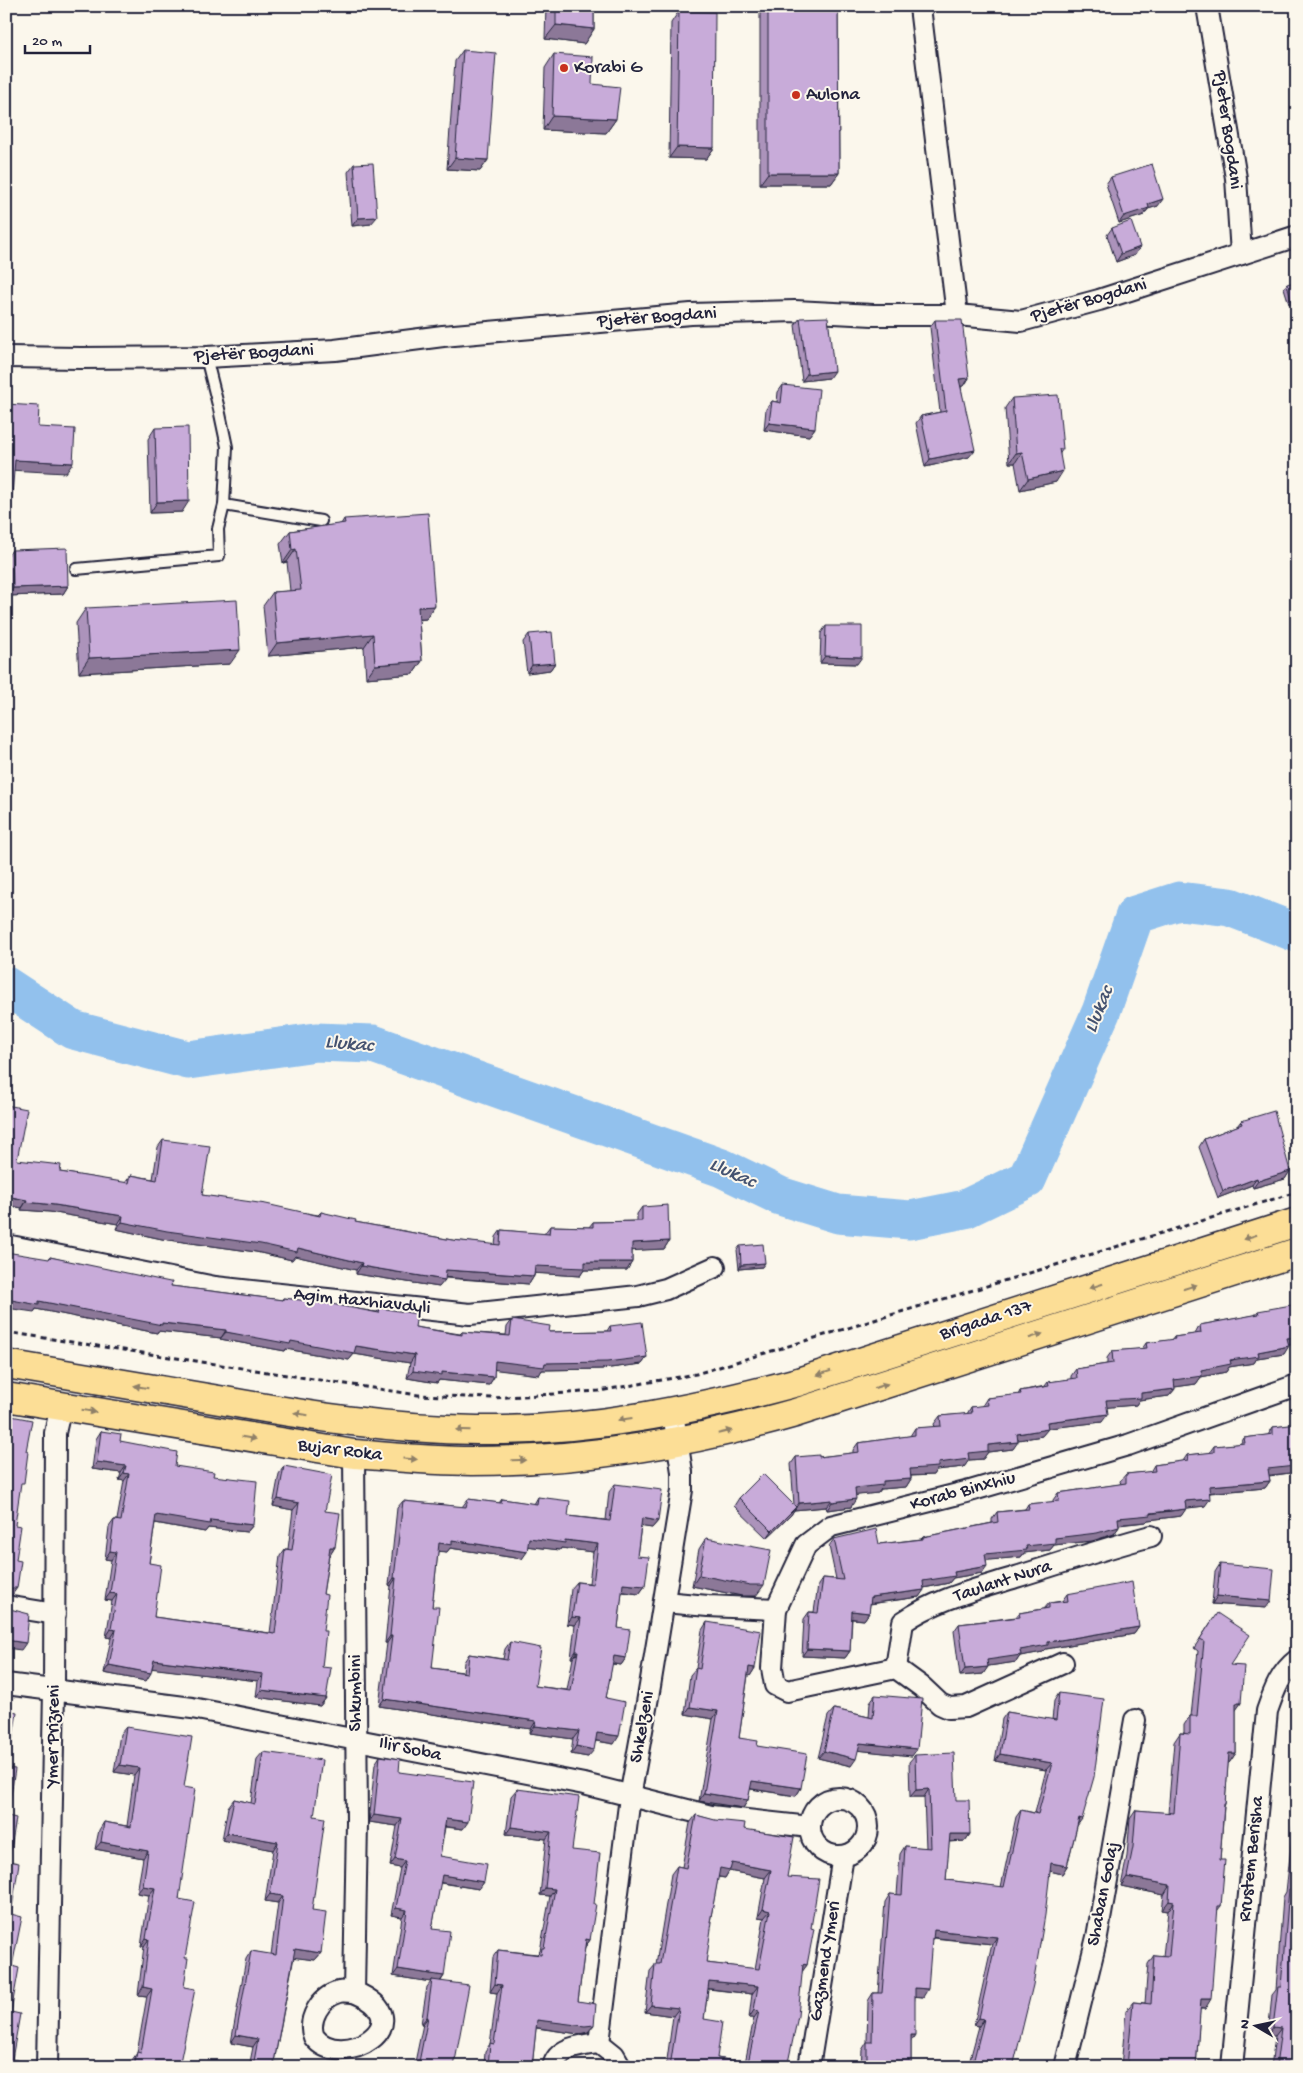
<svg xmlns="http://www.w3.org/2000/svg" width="1303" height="2073" font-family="'Gochi Hand',sans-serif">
<rect width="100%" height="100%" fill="#fbf7ec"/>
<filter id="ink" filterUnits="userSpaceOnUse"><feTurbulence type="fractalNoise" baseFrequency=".02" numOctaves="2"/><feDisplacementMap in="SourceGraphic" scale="10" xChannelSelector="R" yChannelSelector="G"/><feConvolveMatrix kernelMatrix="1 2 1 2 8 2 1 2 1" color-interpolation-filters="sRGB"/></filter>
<g filter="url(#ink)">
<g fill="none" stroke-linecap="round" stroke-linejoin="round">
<!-- river -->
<path stroke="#92c1ed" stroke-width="39" d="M 6,986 L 73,1030 L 188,1060 L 316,1042 L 373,1044 L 722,1168 L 780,1196 L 838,1214 L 910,1220 L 965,1209 L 1027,1179 L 1101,1012 L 1135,915 L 1179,901 L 1230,907 L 1297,933"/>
<defs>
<g id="lane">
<path d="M 224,505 L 321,521"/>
<path d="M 76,569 L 219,556 L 218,529 L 224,505 L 227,447 L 219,409 L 206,357"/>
</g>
<g id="street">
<path d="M 1207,6 L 1236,178 L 1241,254"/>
<path d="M 920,7 L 957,315"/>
<path d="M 6,357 L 81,358 L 206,357 L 335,350 L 443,336 L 691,314 L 795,311 L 873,315 L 957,315 L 1021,321 L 1099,300 L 1297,236"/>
<path d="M 6,1245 L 215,1287 L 470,1314 L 638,1296 L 666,1289 L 715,1267"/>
<path d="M 354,1454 L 357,1822 L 354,1992 C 349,1992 343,1991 339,1992 C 320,1997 307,2020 314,2037 C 341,2073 426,2021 354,1992"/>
<path d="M 664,1602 L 708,1606 L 776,1609 L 806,1545 L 831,1526 L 970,1491 L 1128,1445 L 1297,1385"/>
<path d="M 6,1606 L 55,1614"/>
<path d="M 776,1609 L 772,1668 L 775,1685 L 787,1691 L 896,1668 L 922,1687 L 940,1704 L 949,1708 L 966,1707 L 1063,1663"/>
<path d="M 896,1668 L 903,1622 C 936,1599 978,1589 1016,1577 C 1061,1563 1106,1548 1151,1536"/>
<path d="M 6,1684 L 192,1708 L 584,1784 L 711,1816 L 810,1827"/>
<circle cx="839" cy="1827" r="29"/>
<path d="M 599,2043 L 630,1797 L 650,1686 L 682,1490 L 682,1472 L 673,1413"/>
<path d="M 47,2067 L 54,1690 L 55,1433 L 61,1406"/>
<path d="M 553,2067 C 557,2047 583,2045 599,2043 L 614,2055 L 621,2067"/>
<path d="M 809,2067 L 843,1856"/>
<path d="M 1065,2067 L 1097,1937 L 1135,1720"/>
<path d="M 1232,2067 L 1267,1711 C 1274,1691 1280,1673 1297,1660"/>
</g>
<g id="primary">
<path d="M 6,1364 C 79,1377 152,1389 225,1401 C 308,1416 391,1429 477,1430 C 586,1432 693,1410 798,1382 L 1297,1222"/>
<path d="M 6,1397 L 354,1454 C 393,1457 432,1461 471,1461 C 581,1461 690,1443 795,1413 L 1297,1252"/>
</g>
</defs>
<!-- lane casing -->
<use href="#lane" stroke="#22223b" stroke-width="14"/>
<!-- street casing -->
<use href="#street" stroke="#22223b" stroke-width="24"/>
<!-- primary casing -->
<use href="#primary" stroke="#22223b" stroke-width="31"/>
<!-- path -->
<path stroke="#22223b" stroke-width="3" stroke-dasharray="5 4" stroke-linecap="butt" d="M 6,1332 L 418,1395 L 492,1398 L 599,1391 L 696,1374 L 1297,1192"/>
<!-- lane -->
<use href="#lane" stroke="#fbf7ec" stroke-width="10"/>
<!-- street -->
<use href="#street" stroke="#fbf7ec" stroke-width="20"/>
<!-- primary -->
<use href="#primary" stroke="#fcde96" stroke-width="28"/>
</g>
<!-- wall -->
<g fill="#ac93bb" stroke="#22223b" fill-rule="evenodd">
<path d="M 546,6 L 594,6 L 594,29 L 584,44 L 545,39 Z"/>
<path d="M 760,6 L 838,6 L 839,173 L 831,184 L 760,184 Z"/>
<path d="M 679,11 L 714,148 L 706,159 L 669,158 L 671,23 Z"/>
<path d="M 463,50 L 488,160 L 480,171 L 447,169 L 455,61 Z"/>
<path d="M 554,54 L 592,84 L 616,119 L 606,133 L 543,130 L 545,68 Z"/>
<path d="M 354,164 L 371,224 L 352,226 L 348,172 Z"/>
<path d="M 1111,177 L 1158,206 L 1148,209 L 1144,215 L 1119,223 L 1106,184 Z"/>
<path d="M 1112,228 L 1135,255 L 1116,262 L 1107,235 Z"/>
<path d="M 1287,284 L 1297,301 L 1289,304 L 1284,288 Z"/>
<path d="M 800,318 L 829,378 L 802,381 L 795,325 Z"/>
<path d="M 935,320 L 969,378 L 964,386 L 961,386 L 969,457 L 925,467 L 916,423 L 921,416 L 940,412 L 930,327 Z"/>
<path d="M 783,385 L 815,428 L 809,436 L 764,430 L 766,409 L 772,401 L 777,402 L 778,392 Z"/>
<path d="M 1012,398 L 1063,449 L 1060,453 L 1056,482 L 1020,490 L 1015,463 L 1009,463 L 1005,408 Z"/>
<path d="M 155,428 L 182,512 L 150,513 L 148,439 Z"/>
<path d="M 344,519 L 435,606 L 426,619 L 419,620 L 422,661 L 413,674 L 366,678 L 364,647 L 268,656 L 263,606 L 273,592 L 290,591 L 287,562 L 283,563 L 280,544 L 290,531 L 341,524 Z"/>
<path d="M 12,550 L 68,586 L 63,594 L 8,596 L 7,557 Z"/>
<path d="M 86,608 L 230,664 L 79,673 L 76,623 Z"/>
<path d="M 826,626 L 857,664 L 820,663 L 821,633 Z"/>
<path d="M 529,634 L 555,663 L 550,670 L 527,673 L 523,642 Z"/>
<path d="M 6,1105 L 17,1160 L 60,1172 L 125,1183 L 131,1175 L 153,1179 L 158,1147 L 163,1140 L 202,1195 L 318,1215 L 321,1212 L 355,1222 L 452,1240 L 495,1245 L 496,1237 L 501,1230 L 544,1234 L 550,1226 L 589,1227 L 593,1222 L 637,1221 L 637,1214 L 642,1207 L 669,1241 L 664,1249 L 632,1250 L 632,1262 L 627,1270 L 584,1270 L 580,1276 L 535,1273 L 534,1276 L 529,1284 L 445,1278 L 439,1287 L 356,1274 L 356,1270 L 295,1256 L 292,1260 L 256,1252 L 162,1239 L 116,1229 L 118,1224 L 50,1212 L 21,1210 L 22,1208 L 6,1205 Z"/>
<path d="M 1241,1121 L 1290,1171 L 1285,1179 L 1253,1188 L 1252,1185 L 1218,1198 L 1199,1147 L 1204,1139 L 1237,1126 Z"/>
<path d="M 740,1246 L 762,1267 L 739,1269 L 737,1250 Z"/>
<path d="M 50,1257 L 171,1286 L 282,1300 L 283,1298 L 377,1312 L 380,1308 L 415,1327 L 460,1334 L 462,1332 L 506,1335 L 507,1327 L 512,1320 L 549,1332 L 607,1331 L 610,1326 L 647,1357 L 642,1364 L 602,1369 L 542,1370 L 539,1375 L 494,1369 L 494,1377 L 489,1385 L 439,1380 L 437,1383 L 407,1378 L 410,1363 L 354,1354 L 349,1360 L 286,1349 L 285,1351 L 220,1339 L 221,1338 L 158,1331 L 157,1333 L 36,1309 L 34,1312 Z"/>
<path d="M 1258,1311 L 1297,1344 L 1288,1345 L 1284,1354 L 1257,1358 L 1254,1363 L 1229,1367 L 1226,1372 L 1201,1377 L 1196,1384 L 1174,1387 L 1175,1389 L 1169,1396 L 1139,1400 L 1136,1405 L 1107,1407 L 1102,1422 L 1048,1428 L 1042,1436 L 1018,1440 L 1013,1449 L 988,1452 L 983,1459 L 969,1460 L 964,1467 L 936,1470 L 933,1475 L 911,1476 L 911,1479 L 906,1487 L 881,1489 L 878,1493 L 856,1495 L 851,1507 L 827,1510 L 826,1507 L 794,1510 L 791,1515 L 767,1538 L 734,1506 L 739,1498 L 794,1505 L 791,1464 L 796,1457 L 819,1457 L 853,1453 L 853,1450 L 858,1443 L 910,1436 L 915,1428 L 935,1427 L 934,1424 L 940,1416 L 967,1414 L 971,1407 L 982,1406 L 987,1398 L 1018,1395 L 1020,1391 L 1045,1386 L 1048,1382 L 1071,1379 L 1071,1376 L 1076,1369 L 1107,1364 L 1107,1358 L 1112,1351 L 1142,1349 L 1146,1343 L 1172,1340 L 1174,1337 L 1195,1334 L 1200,1325 L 1255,1315 Z"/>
<path d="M 1297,1418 L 1297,1466 L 1295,1466 L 1290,1473 L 1269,1476 L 1270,1481 L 1265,1488 L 1210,1493 L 1205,1506 L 1186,1508 L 1181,1516 L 1148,1520 L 1146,1522 L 1119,1525 L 1119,1527 L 1114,1534 L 1092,1541 L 1054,1545 L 1050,1550 L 1024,1553 L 1021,1557 L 986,1560 L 982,1573 L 953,1578 L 949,1583 L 924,1588 L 919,1597 L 870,1604 L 869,1613 L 864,1620 L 852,1619 L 850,1651 L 845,1658 L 802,1656 L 804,1619 L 809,1612 L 814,1612 L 818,1585 L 823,1578 L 836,1579 L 829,1546 L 834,1539 L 879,1544 L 921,1539 L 923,1537 L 992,1523 L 992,1519 L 997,1512 L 1025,1509 L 1028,1504 L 1053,1502 L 1053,1500 L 1058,1493 L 1121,1484 L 1120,1481 L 1126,1474 L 1150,1472 L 1154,1465 L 1183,1461 L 1187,1455 L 1209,1453 L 1214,1446 L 1240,1444 L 1244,1438 L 1268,1435 L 1273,1427 L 1293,1425 Z"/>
<path d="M 101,1431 L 120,1441 L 175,1466 L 213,1476 L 253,1525 L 247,1532 L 208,1528 L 205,1532 L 155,1523 L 149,1563 L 154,1617 L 270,1633 L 280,1556 L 285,1549 L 288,1549 L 293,1510 L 273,1506 L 279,1474 L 284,1466 L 325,1511 L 335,1547 L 330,1555 L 329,1555 L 323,1594 L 322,1667 L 326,1698 L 320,1706 L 256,1697 L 258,1681 L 152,1668 L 146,1681 L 104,1673 L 111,1638 L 106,1637 L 112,1601 L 105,1600 L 111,1560 L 105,1559 L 109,1527 L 114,1520 L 117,1520 L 124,1481 L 119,1480 L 121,1473 L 92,1469 L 96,1439 Z"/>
<path d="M 615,1484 L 658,1521 L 652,1528 L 641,1526 L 637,1556 L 645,1586 L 639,1594 L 622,1592 L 618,1628 L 626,1658 L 621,1665 L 612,1664 L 606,1698 L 614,1744 L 596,1741 L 588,1757 L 571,1754 L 573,1739 L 530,1733 L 531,1729 L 379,1706 L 387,1643 L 385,1643 L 391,1586 L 389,1585 L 397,1508 L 403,1501 L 462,1507 L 468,1499 L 499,1503 L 502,1499 L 534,1504 L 538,1497 L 568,1516 L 606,1520 L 609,1492 ZM 528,1546 L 560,1550 L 561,1548 L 593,1552 L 589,1583 L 577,1582 L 571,1589 L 567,1624 L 575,1625 L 571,1658 L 573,1658 L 567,1690 L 535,1686 L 510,1642 L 505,1649 L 503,1659 L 469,1654 L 464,1662 L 463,1672 L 432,1668 L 432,1607 L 438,1551 L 447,1552 L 450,1548 L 522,1559 Z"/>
<path d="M 706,1538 L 756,1596 L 742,1596 L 692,1586 L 699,1549 Z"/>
<path d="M 1297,1554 L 1297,1593 L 1290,1593 L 1293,1560 Z"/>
<path d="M 1220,1564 L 1266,1608 L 1212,1604 L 1215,1572 Z"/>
<path d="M 1067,1594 L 1139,1627 L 1134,1634 L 1046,1649 L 1043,1652 L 1020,1656 L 1016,1662 L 988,1666 L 983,1674 L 960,1676 L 954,1631 L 959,1624 L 1016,1617 L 1019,1613 L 1044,1609 L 1049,1603 L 1062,1601 Z"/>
<path d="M 707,1622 L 755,1668 L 750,1676 L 748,1675 L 739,1738 L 757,1746 L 801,1788 L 796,1796 L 750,1789 L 748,1800 L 743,1808 L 699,1801 L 713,1719 L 685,1714 L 690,1675 L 696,1668 L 702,1630 Z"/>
<path d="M 1211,1622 L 1230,1665 L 1241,1703 L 1236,1709 L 1236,1753 L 1229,1763 L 1228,1763 L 1225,1804 L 1224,1807 L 1220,1860 L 1221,1906 L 1217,1911 L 1205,2009 L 1200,2009 L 1196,2067 L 1121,2067 L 1126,2011 L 1133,2002 L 1145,2003 L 1148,1964 L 1154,1955 L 1163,1956 L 1168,1911 L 1162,1910 L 1164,1895 L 1121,1886 L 1127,1856 L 1130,1819 L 1136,1810 L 1168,1813 L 1174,1742 L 1180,1733 L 1184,1733 L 1184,1725 L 1190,1716 L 1191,1716 L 1198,1651 L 1194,1648 Z"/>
<path d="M 1059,1693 L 1077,1826 L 1067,1866 L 1062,1874 L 1050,1871 L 1013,2067 L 968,2067 L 979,2026 L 974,2025 L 992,1944 L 933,1938 L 931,1941 L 923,1997 L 915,1996 L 911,2041 L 911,2067 L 861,2067 L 862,2050 L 867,2042 L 868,2001 L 873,1993 L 878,1993 L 885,1902 L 890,1894 L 897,1895 L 900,1854 L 905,1846 L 926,1848 L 924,1797 L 910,1797 L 909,1762 L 915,1755 L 956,1800 L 970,1834 L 965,1841 L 949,1842 L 946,1880 L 1001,1887 L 1016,1817 L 1021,1810 L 1035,1813 L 1046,1770 L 995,1761 L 1002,1719 L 1007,1712 L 1052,1720 L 1054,1701 Z"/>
<path d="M 875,1695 L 912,1756 L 858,1750 L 851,1766 L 818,1758 L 828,1716 L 834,1709 L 869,1717 L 870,1702 Z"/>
<path d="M 126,1727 L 184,1787 L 179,1899 L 185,1958 L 179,2067 L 130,2067 L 132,2060 L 137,2053 L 147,1996 L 138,1995 L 144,1946 L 141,1946 L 149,1895 L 137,1893 L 143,1858 L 95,1849 L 99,1830 L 104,1822 L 127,1826 L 134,1775 L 114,1772 L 120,1734 Z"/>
<path d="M 263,1752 L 314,1816 L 312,1910 L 321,1953 L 315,1960 L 294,1957 L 274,2062 L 296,2067 L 249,2067 L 253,2047 L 231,2043 L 246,1959 L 251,1951 L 271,1955 L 278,1903 L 265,1901 L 273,1850 L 222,1840 L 228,1807 L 234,1799 L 251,1803 L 257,1759 Z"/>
<path d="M 380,1756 L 463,1829 L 445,1827 L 440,1856 L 484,1882 L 479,1889 L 440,1883 L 432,1929 L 444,1976 L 441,1981 L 454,2067 L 414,2067 L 423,2024 L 421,2024 L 427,1987 L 431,1982 L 393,1976 L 402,1917 L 391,1915 L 400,1868 L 390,1866 L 397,1826 L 369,1822 L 375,1764 Z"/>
<path d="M 517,1789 L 572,1850 L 590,1940 L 585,1947 L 578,2001 L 588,2032 L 579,2034 L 536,2028 L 532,2067 L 484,2067 L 485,2051 L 490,2044 L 497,1993 L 490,1992 L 493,1957 L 498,1950 L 537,1954 L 540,1951 L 550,1896 L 540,1895 L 546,1839 L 506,1834 L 511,1796 Z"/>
<path d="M 1297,1804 L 1297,2067 L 1271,2067 L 1275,2036 L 1268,2035 L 1272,1995 L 1276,1990 L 1283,1897 L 1286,1892 L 1293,1828 Z"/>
<path d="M 696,1815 L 744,1829 L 787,1877 L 811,1928 L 807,1965 L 802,1971 L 787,2067 L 666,2067 L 673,2016 L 645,2012 L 650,1971 L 656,1964 L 671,1874 L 677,1866 L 682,1867 L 690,1823 ZM 729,1871 L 765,1878 L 758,1917 L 764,1918 L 755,1969 L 706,1963 L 710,1922 L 718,1877 L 725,1878 ZM 708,1989 L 752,1994 L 749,2018 L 754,2018 L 745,2063 L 717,2058 L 704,2019 Z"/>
</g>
<!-- shaded-wall -->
<g fill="#8c7898" stroke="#22223b">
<path d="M 556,25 L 594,29 L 584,44 L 545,39 Z"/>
<path d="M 552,116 L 616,119 L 606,133 L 543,130 Z"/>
<path d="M 677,147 L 714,148 L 706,159 L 669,158 Z"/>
<path d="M 455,158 L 488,160 L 480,171 L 447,169 Z"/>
<path d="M 768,173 L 839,173 L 831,184 L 760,184 Z"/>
<path d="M 1163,199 L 1158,206 L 1148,209 L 1144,215 L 1119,223 L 1124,216 L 1148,204 Z"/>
<path d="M 377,217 L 371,224 L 352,226 L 358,218 Z"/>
<path d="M 1140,247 L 1135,255 L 1116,262 L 1121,254 Z"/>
<path d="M 1297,298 L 1297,301 L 1289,304 L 1291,300 Z"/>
<path d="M 834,371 L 829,378 L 802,381 L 807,374 Z"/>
<path d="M 969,378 L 964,386 L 954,387 L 959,379 Z"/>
<path d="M 769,423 L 815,428 L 809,436 L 764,430 Z"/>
<path d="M 975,450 L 969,457 L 925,467 L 930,459 Z"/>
<path d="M 1022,452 L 1015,463 L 1009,463 L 1016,453 Z"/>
<path d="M 15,460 L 73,463 L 66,473 L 8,470 Z"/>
<path d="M 1063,471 L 1056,482 L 1020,490 L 1028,479 Z"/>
<path d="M 189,501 L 182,512 L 150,513 L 157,502 Z"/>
<path d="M 296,549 L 287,562 L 283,563 L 292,550 Z"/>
<path d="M 68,586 L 63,594 L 8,596 L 13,588 Z"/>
<path d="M 435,606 L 426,619 L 409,620 L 418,607 Z"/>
<path d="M 373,634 L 364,647 L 268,656 L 277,643 Z"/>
<path d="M 240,650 L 230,664 L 79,673 L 89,658 Z"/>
<path d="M 825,656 L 862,657 L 857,664 L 820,663 Z"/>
<path d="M 422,661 L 413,674 L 366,678 L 375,665 Z"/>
<path d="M 555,663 L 550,670 L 527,673 L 532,665 Z"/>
<path d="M 1290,1171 L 1285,1179 L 1253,1188 L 1258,1181 Z"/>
<path d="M 1257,1178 L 1252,1185 L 1218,1198 L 1223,1191 Z"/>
<path d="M 6,1196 L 27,1200 L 22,1208 L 6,1205 Z"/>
<path d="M 26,1202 L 55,1205 L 123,1216 L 118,1224 L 50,1212 L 21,1210 Z"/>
<path d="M 122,1222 L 298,1248 L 362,1263 L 356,1270 L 295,1256 L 292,1260 L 256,1252 L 162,1239 L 116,1229 Z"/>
<path d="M 669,1241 L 664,1249 L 627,1251 L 632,1243 Z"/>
<path d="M 585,1262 L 632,1262 L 627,1270 L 584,1270 L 580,1276 L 530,1273 L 535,1266 Z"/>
<path d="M 765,1263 L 762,1267 L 739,1269 L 741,1265 Z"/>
<path d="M 361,1266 L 445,1280 L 439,1287 L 356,1274 Z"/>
<path d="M 446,1270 L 534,1276 L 529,1284 L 441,1277 Z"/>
<path d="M 6,1299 L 39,1301 L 162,1323 L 226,1330 L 221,1338 L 158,1331 L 157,1333 L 36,1309 L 34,1312 L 6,1308 Z"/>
<path d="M 226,1332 L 291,1341 L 356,1346 L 415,1355 L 410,1363 L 354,1354 L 349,1360 L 286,1349 L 285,1351 L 220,1339 Z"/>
<path d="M 1297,1337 L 1297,1344 L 1282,1346 L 1287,1338 Z"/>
<path d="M 1289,1346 L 1284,1354 L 1257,1358 L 1254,1363 L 1229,1367 L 1226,1372 L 1201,1377 L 1196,1384 L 1168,1388 L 1174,1380 L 1201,1370 L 1258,1352 Z"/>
<path d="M 647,1357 L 642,1364 L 602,1369 L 542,1370 L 539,1375 L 490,1369 L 495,1361 L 545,1363 Z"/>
<path d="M 413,1371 L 442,1372 L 494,1377 L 489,1385 L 439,1380 L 437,1383 L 407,1378 Z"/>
<path d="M 1175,1389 L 1169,1396 L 1139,1400 L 1136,1405 L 1100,1408 L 1106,1400 L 1141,1393 Z"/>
<path d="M 1108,1414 L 1102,1422 L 1041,1429 L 1047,1422 Z"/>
<path d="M 1048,1429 L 1042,1436 L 1012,1441 L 1017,1434 Z"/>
<path d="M 1018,1442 L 1013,1449 L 988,1452 L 983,1459 L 969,1460 L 964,1467 L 936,1470 L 933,1475 L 905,1476 L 910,1469 L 938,1463 L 968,1453 L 988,1445 Z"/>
<path d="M 1295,1460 L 1297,1460 L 1297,1466 L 1295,1466 L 1290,1473 L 1263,1476 L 1268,1469 Z"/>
<path d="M 97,1462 L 126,1466 L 121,1473 L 92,1469 Z"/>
<path d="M 124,1473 L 129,1474 L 124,1481 L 119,1480 Z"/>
<path d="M 911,1479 L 906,1487 L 881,1489 L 878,1493 L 850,1496 L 855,1488 L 883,1481 Z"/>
<path d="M 1270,1481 L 1265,1488 L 1204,1493 L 1209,1486 Z"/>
<path d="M 278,1499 L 299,1503 L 293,1510 L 273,1506 Z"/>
<path d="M 856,1499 L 851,1507 L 827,1510 L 832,1502 Z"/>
<path d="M 1210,1499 L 1205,1506 L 1180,1509 L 1185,1501 Z"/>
<path d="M 832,1500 L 826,1507 L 794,1510 L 799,1503 Z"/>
<path d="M 796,1507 L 791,1515 L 767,1538 L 772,1531 Z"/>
<path d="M 1186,1509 L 1181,1516 L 1148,1520 L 1146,1522 L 1113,1525 L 1118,1518 Z"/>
<path d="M 156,1515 L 211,1520 L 253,1525 L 247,1532 L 208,1528 L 205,1532 L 150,1522 Z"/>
<path d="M 642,1518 L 658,1521 L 652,1528 L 637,1526 Z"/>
<path d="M 1119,1527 L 1114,1534 L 1092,1541 L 1054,1545 L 1050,1550 L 1024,1553 L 1021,1557 L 980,1561 L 985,1554 L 1026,1546 L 1055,1538 Z"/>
<path d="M 529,1538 L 565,1540 L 598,1544 L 593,1552 L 561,1548 L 560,1550 L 524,1546 Z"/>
<path d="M 452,1540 L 527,1552 L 522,1559 L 450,1548 L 447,1552 L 434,1551 L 439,1543 Z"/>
<path d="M 330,1547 L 335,1547 L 330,1555 L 325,1554 Z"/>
<path d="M 110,1551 L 116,1552 L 111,1560 L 105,1559 Z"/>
<path d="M 987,1566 L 982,1573 L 953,1578 L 949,1583 L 918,1589 L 923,1581 L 954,1572 Z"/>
<path d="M 699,1575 L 764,1585 L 756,1596 L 742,1596 L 692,1586 Z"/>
<path d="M 394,1578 L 396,1578 L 391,1586 L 389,1585 Z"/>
<path d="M 623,1584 L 645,1586 L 639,1594 L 618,1591 Z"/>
<path d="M 1295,1585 L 1297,1585 L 1297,1593 L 1290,1593 Z"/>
<path d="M 6,1588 L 17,1588 L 12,1595 L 6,1595 Z"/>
<path d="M 924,1590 L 919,1597 L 866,1604 L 871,1597 Z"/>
<path d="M 110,1593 L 117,1594 L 112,1601 L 105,1600 Z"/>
<path d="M 1217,1596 L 1271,1601 L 1266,1608 L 1212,1604 Z"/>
<path d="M 852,1611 L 869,1613 L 864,1620 L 847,1618 Z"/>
<path d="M 572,1617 L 581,1618 L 575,1625 L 567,1624 Z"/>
<path d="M 1139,1627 L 1134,1634 L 1046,1649 L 1043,1652 L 1020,1656 L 1016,1662 L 982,1667 L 987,1660 L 1048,1642 Z"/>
<path d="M 111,1629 L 116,1630 L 111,1638 L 106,1637 Z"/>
<path d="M 390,1636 L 392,1636 L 387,1643 L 385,1643 Z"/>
<path d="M 6,1640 L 26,1643 L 21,1650 L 6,1648 Z"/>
<path d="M 807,1649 L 850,1651 L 845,1658 L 802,1656 Z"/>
<path d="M 576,1651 L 578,1651 L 573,1658 L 571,1658 Z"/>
<path d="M 614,1656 L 626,1658 L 621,1665 L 608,1663 Z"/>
<path d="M 154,1660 L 263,1674 L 258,1681 L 149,1668 Z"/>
<path d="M 109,1665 L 151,1673 L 146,1681 L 104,1673 Z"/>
<path d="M 749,1667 L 755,1668 L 750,1676 L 744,1675 Z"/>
<path d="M 988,1667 L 983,1674 L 960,1676 L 965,1669 Z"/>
<path d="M 261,1690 L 326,1698 L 320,1706 L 256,1697 Z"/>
<path d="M 384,1699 L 536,1721 L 531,1729 L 379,1706 Z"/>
<path d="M 1236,1703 L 1241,1703 L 1234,1713 Z"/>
<path d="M 690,1707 L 718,1711 L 713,1719 L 685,1714 Z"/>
<path d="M 535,1726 L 579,1731 L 573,1739 L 530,1733 Z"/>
<path d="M 597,1733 L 619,1736 L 614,1744 L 592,1740 Z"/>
<path d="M 860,1743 L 917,1749 L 912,1756 L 855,1750 Z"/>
<path d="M 576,1746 L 594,1750 L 588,1757 L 571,1754 Z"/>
<path d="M 824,1751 L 856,1759 L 851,1766 L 818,1758 Z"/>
<path d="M 1229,1753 L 1236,1753 L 1229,1763 L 1222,1763 Z"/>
<path d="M 1000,1754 L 1052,1763 L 1046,1770 L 995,1761 Z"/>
<path d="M 120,1765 L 139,1768 L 134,1775 L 114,1772 Z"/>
<path d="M 752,1781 L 801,1788 L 796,1796 L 746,1788 Z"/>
<path d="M 929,1789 L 924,1797 L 910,1797 L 916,1790 Z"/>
<path d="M 704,1793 L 748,1800 L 743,1808 L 699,1801 Z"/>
<path d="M 374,1815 L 402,1819 L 397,1826 L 369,1822 Z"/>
<path d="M 1079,1818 L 1082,1819 L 1077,1826 Z"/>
<path d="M 446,1819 L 468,1822 L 463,1829 L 441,1826 Z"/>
<path d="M 511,1827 L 551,1832 L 546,1839 L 506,1834 Z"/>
<path d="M 227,1833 L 278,1842 L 273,1850 L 222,1840 Z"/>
<path d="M 950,1834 L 970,1834 L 965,1841 L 945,1842 Z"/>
<path d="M 101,1842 L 148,1851 L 143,1858 L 95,1849 Z"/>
<path d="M 395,1859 L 405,1861 L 400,1868 L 390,1866 Z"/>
<path d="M 732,1863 L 771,1870 L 765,1878 L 729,1871 L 725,1878 L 714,1876 L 720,1868 Z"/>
<path d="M 1051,1863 L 1067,1866 L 1062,1874 L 1046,1870 Z"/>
<path d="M 442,1875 L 484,1882 L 479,1889 L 437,1882 Z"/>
<path d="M 1127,1877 L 1170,1885 L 1164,1895 L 1121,1886 Z"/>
<path d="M 143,1886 L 155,1888 L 149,1895 L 137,1893 Z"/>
<path d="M 545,1888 L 555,1889 L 550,1896 L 540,1895 Z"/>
<path d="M 270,1894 L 283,1896 L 278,1903 L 265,1901 Z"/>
<path d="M 1169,1901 L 1174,1902 L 1168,1911 L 1162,1910 Z"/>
<path d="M 396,1908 L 407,1910 L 402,1917 L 391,1915 Z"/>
<path d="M 763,1909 L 770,1911 L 764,1918 L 758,1917 Z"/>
<path d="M 934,1930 L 997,1937 L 992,1944 L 929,1937 Z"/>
<path d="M 146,1938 L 149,1939 L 144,1946 L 141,1946 Z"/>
<path d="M 586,1939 L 590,1940 L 585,1947 Z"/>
<path d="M 295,1949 L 321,1953 L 315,1960 L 290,1957 Z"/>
<path d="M 803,1964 L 807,1965 L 802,1972 Z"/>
<path d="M 398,1969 L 444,1976 L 439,1983 L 432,1980 L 431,1982 L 393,1976 Z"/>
<path d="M 709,1981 L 758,1986 L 752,1994 L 703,1988 Z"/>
<path d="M 495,1984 L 502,1985 L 497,1993 L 490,1992 Z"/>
<path d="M 143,1987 L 152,1989 L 147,1996 L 138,1995 Z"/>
<path d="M 915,1988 L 928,1989 L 923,1997 L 910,1996 Z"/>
<path d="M 1201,1999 L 1211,1999 L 1205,2009 L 1194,2008 Z"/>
<path d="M 651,2005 L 679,2008 L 673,2016 L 645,2012 Z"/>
<path d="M 754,2010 L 759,2011 L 754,2018 L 749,2018 Z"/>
<path d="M 427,2017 L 428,2017 L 423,2024 L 421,2024 Z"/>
<path d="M 979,2018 L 984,2019 L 979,2026 L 974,2025 Z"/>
<path d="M 537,2020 L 594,2025 L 588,2032 L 579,2034 L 532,2027 Z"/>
<path d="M 1273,2027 L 1281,2028 L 1275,2036 L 1268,2035 Z"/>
<path d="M 236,2035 L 258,2039 L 253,2047 L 231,2043 Z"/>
<path d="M 911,2035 L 915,2035 L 910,2043 Z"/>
</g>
<!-- building -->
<g fill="#c8abd9" stroke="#22223b" fill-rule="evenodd">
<path d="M 556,6 L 594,6 L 594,29 L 556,25 Z"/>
<path d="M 768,6 L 838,6 L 839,173 L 768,173 Z"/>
<path d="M 679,11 L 715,12 L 714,148 L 677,147 Z"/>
<path d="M 463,50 L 496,53 L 488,160 L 455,158 Z"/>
<path d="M 554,54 L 593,57 L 592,84 L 620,87 L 616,119 L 552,116 Z"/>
<path d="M 373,163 L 377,217 L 358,218 L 354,164 Z"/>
<path d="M 1152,164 L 1163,199 L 1148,204 L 1149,208 L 1124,216 L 1111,177 Z"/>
<path d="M 1131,221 L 1140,247 L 1121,254 L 1112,228 Z"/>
<path d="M 1297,281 L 1297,298 L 1291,300 L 1287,284 Z"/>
<path d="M 828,317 L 834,371 L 807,374 L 800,318 Z"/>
<path d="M 935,320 L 962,320 L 969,378 L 959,379 L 975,450 L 930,459 L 921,416 L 946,411 Z"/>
<path d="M 783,385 L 819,389 L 815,428 L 769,423 L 772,401 L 781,403 Z"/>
<path d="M 1058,395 L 1063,449 L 1059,449 L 1063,471 L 1028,479 L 1022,452 L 1016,453 L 1012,398 Z"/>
<path d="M 6,404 L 39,406 L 38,427 L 75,429 L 73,463 L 15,460 L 9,529 L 6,528 Z"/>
<path d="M 188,427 L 189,501 L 157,502 L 155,428 Z"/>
<path d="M 428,513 L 435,606 L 418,607 L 422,661 L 375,665 L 373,634 L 277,643 L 273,592 L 301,590 L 296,549 L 292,550 L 290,531 L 345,523 L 344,519 Z"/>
<path d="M 67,548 L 68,586 L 13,588 L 12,550 Z"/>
<path d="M 237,600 L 240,650 L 89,658 L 86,608 Z"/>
<path d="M 826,626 L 862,626 L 862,657 L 825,656 Z"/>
<path d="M 552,632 L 555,663 L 532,665 L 529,634 Z"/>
<path d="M 6,1105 L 27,1109 L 17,1160 L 61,1165 L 60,1172 L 129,1183 L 131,1175 L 157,1180 L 163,1140 L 210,1146 L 202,1195 L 266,1204 L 320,1216 L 321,1212 L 356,1220 L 355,1222 L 452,1240 L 500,1245 L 501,1230 L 549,1234 L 550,1226 L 593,1227 L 593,1222 L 642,1221 L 642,1207 L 668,1205 L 669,1241 L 632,1243 L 632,1262 L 585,1262 L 585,1268 L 535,1266 L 534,1276 L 446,1270 L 445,1280 L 361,1266 L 362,1263 L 298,1248 L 297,1252 L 261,1244 L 167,1231 L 122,1222 L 123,1216 L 55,1205 L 26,1202 L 27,1200 L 6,1196 Z"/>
<path d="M 1274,1111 L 1290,1171 L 1258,1181 L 1257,1178 L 1223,1191 L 1204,1139 L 1242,1124 L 1241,1121 Z"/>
<path d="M 763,1244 L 765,1263 L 741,1265 L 740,1246 Z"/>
<path d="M 6,1252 L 49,1259 L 50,1257 L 170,1282 L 172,1282 L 171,1286 L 283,1300 L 283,1298 L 326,1303 L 379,1313 L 380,1308 L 417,1314 L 415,1327 L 462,1335 L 462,1332 L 510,1336 L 512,1320 L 550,1326 L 549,1332 L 611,1331 L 610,1326 L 642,1322 L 647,1357 L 607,1362 L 545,1363 L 544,1367 L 495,1361 L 494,1377 L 442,1372 L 442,1375 L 413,1371 L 415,1355 L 356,1346 L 354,1353 L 291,1341 L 290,1344 L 226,1332 L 226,1330 L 162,1323 L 162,1325 L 39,1301 L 39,1305 L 6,1299 Z"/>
<path d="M 1297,1304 L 1297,1337 L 1287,1338 L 1289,1346 L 1258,1352 L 1259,1356 L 1230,1360 L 1231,1364 L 1201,1370 L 1202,1376 L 1174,1380 L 1175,1389 L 1141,1393 L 1141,1398 L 1106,1400 L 1108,1414 L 1047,1422 L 1048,1429 L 1017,1434 L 1018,1442 L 988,1445 L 988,1451 L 968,1453 L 969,1459 L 938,1463 L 938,1467 L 910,1469 L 911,1479 L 883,1481 L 883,1485 L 855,1488 L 856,1499 L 832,1502 L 832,1500 L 799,1503 L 796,1457 L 819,1455 L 819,1457 L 859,1452 L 858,1443 L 915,1435 L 915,1428 L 941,1426 L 940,1416 L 972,1413 L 971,1407 L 988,1405 L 987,1398 L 1021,1394 L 1020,1391 L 1049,1386 L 1048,1382 L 1077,1378 L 1076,1369 L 1113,1363 L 1112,1351 L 1147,1348 L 1146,1343 L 1175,1339 L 1174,1337 L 1201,1333 L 1200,1325 L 1259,1314 L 1258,1311 Z"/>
<path d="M 6,1415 L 32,1420 L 26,1451 L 28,1452 L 24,1483 L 21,1483 L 15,1525 L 21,1526 L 16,1560 L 21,1561 L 17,1588 L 6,1588 Z"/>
<path d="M 1297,1424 L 1297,1460 L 1295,1460 L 1295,1466 L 1268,1469 L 1270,1481 L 1209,1486 L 1210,1499 L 1185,1501 L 1186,1509 L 1151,1513 L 1151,1515 L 1118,1518 L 1119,1527 L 1097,1533 L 1055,1538 L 1055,1543 L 1026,1546 L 1027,1550 L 985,1554 L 987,1566 L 954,1572 L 955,1576 L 923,1581 L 924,1590 L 871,1597 L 869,1613 L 852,1611 L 850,1651 L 807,1649 L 809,1612 L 818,1613 L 823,1578 L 843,1580 L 834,1539 L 876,1529 L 879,1544 L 923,1539 L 923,1537 L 998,1522 L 997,1512 L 1029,1509 L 1028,1504 L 1059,1501 L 1058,1493 L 1126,1483 L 1126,1474 L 1155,1471 L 1154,1465 L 1188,1460 L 1187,1455 L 1214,1452 L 1214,1446 L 1245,1443 L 1244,1438 L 1273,1434 L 1273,1427 Z"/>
<path d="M 101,1431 L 121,1434 L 120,1441 L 177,1452 L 175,1466 L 214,1472 L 213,1476 L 257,1481 L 253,1525 L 211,1520 L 210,1524 L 156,1515 L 149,1563 L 161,1565 L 154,1617 L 275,1634 L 285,1549 L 292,1550 L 299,1503 L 278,1499 L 284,1466 L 332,1475 L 325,1511 L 340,1513 L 335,1547 L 330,1547 L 323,1594 L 327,1595 L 323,1631 L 326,1631 L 322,1667 L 331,1668 L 326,1698 L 261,1690 L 263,1674 L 154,1660 L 151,1673 L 109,1665 L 116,1630 L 111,1629 L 117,1594 L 110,1593 L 116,1552 L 110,1551 L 114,1520 L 121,1521 L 129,1474 L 124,1473 L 126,1466 L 97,1462 Z"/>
<path d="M 763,1474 L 796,1507 L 772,1531 L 739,1498 Z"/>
<path d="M 615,1484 L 662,1490 L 658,1521 L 642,1518 L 637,1556 L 649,1557 L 645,1586 L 623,1584 L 618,1628 L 630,1630 L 626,1658 L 614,1656 L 606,1698 L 625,1702 L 619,1736 L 597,1733 L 594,1750 L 576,1746 L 579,1731 L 535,1726 L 536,1721 L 384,1699 L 392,1636 L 390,1636 L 396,1578 L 394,1578 L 403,1501 L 466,1507 L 468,1499 L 501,1503 L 502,1499 L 537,1504 L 538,1497 L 570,1501 L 568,1516 L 610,1521 ZM 529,1538 L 565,1543 L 565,1540 L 598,1544 L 593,1584 L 577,1582 L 572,1617 L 581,1618 L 576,1651 L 578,1651 L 571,1691 L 535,1686 L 541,1648 L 510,1642 L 507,1660 L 469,1654 L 467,1673 L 432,1668 L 439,1607 L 432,1607 L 439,1543 L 452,1545 L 452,1540 L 527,1552 Z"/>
<path d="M 706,1538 L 771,1550 L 764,1585 L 750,1585 L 699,1575 Z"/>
<path d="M 1220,1564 L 1274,1569 L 1271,1601 L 1217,1596 Z"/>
<path d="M 1297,1567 L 1297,1585 L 1295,1585 Z"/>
<path d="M 1132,1582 L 1139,1627 L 1048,1642 L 1048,1645 L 1020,1650 L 1021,1655 L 987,1660 L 988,1667 L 965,1669 L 959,1624 L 1020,1617 L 1019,1613 L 1049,1608 L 1049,1603 L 1068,1601 L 1067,1594 Z"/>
<path d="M 6,1608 L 29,1614 L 26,1643 L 6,1640 Z"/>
<path d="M 1217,1613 L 1250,1635 L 1230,1665 L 1244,1666 L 1241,1703 L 1236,1703 L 1236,1753 L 1229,1753 L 1225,1804 L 1224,1804 L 1220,1860 L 1225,1860 L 1221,1906 L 1218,1906 L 1211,1999 L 1201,1999 L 1196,2067 L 1127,2067 L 1133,2002 L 1151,2004 L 1154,1955 L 1169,1956 L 1174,1902 L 1169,1901 L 1170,1885 L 1127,1877 L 1133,1847 L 1136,1810 L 1174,1813 L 1180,1733 L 1190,1734 L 1190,1716 L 1197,1716 L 1204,1641 L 1200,1639 Z"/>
<path d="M 707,1622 L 761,1631 L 755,1668 L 749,1667 L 739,1738 L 758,1741 L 757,1746 L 807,1754 L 801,1788 L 752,1781 L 748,1800 L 704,1793 L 718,1711 L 690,1707 L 696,1668 L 700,1669 Z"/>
<path d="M 1059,1693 L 1104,1699 L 1094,1777 L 1082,1819 L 1079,1818 L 1067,1866 L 1051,1863 L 1045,1915 L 1033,1985 L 1013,2067 L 972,2067 L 984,2019 L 979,2018 L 997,1937 L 934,1930 L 933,1939 L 932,1938 L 928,1989 L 915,1988 L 915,2035 L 911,2035 L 911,2067 L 867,2067 L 867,2042 L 872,2042 L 873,1993 L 882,1993 L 890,1894 L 902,1895 L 905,1846 L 931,1848 L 929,1789 L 916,1790 L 915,1755 L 954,1753 L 956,1800 L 969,1800 L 970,1834 L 950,1834 L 946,1880 L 1004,1887 L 1021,1810 L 1038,1814 L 1052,1763 L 1000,1754 L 1007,1712 L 1056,1720 Z"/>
<path d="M 875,1695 L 922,1699 L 917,1749 L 860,1743 L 856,1759 L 824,1751 L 834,1709 L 873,1718 Z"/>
<path d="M 6,1710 L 17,1712 L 8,1768 L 15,1769 L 8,1816 L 16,1818 L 9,1861 L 19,1863 L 11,1914 L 22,1917 L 12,1966 L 19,1968 L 11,2012 L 20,2014 L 12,2059 L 21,2061 L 20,2067 L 6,2067 Z"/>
<path d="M 126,1727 L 192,1737 L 184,1787 L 195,1789 L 179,1899 L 195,1902 L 185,1958 L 188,1958 L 184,1987 L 195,1989 L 179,2067 L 134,2067 L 137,2052 L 141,2053 L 152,1989 L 143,1987 L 149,1939 L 146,1938 L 155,1888 L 143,1886 L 148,1851 L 101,1842 L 104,1822 L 131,1827 L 139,1768 L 120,1765 Z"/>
<path d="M 263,1752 L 322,1760 L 314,1816 L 325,1818 L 312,1910 L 326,1912 L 321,1953 L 295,1949 L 274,2062 L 296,2066 L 296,2067 L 253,2067 L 258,2039 L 236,2035 L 251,1951 L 276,1955 L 283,1896 L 270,1894 L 278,1842 L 227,1833 L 234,1799 L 255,1804 Z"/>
<path d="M 380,1756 L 400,1759 L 399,1772 L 473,1782 L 468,1822 L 446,1819 L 440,1856 L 487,1864 L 484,1882 L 442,1875 L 432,1929 L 450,1931 L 444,1976 L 398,1969 L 407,1910 L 396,1908 L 405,1861 L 395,1859 L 402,1819 L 374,1815 Z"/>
<path d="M 517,1789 L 579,1797 L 572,1850 L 600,1853 L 594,1904 L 596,1904 L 590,1940 L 586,1939 L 578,2001 L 596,2004 L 594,2025 L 585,2026 L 537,2020 L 532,2067 L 488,2067 L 490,2043 L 494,2044 L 502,1985 L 495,1984 L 498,1950 L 541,1955 L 542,1948 L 544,1948 L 555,1889 L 545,1888 L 551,1832 L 511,1827 Z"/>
<path d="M 696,1815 L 715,1820 L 745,1823 L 744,1829 L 794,1837 L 787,1877 L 819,1879 L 811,1928 L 814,1929 L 807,1965 L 803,1964 L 798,2016 L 787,2067 L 670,2067 L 679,2008 L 651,2005 L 655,1964 L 660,1964 L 677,1866 L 686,1868 ZM 732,1863 L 771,1870 L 763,1909 L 770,1911 L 759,1969 L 706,1963 L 712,1922 L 710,1922 L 720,1868 L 730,1870 ZM 709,1981 L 758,1986 L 754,2010 L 759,2011 L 748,2063 L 717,2058 L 722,2022 L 704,2019 Z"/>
<path d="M 1297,1836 L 1297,2067 L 1276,2067 L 1281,2028 L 1273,2027 L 1278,1987 L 1281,1987 L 1289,1889 L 1292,1889 Z"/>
<path d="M 432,1980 L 469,1985 L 454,2067 L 418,2067 L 428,2017 L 427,2017 Z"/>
</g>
<!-- one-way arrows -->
<defs><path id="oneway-solid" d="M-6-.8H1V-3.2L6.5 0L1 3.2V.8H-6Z" transform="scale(1.25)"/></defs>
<g fill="#8f8068">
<use href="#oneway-solid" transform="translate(1250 1237) rotate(162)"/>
<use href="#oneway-solid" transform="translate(1096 1286) rotate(162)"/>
<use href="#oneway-solid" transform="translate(1190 1287) rotate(-18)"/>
<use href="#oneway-solid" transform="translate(1036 1336) rotate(-18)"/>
<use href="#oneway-solid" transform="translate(824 1373) rotate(162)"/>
<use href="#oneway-solid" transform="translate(881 1386) rotate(-18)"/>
<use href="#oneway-solid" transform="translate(141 1387) rotate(-170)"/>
<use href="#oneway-solid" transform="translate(89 1411) rotate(10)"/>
<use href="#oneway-solid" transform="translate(301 1414) rotate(-170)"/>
<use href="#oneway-solid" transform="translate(625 1419) rotate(172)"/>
<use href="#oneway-solid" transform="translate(463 1430) rotate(-178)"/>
<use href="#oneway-solid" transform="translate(725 1432) rotate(-13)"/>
<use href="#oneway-solid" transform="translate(249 1438) rotate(10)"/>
<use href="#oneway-solid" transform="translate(410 1459) rotate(4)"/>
<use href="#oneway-solid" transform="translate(519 1460) rotate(-1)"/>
</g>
</g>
<!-- markers -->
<g fill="#c8321e" stroke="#fbf7ec" stroke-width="2">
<circle cx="564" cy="68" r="5"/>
<circle cx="796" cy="95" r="5"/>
</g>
<g text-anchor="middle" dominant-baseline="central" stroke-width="4" stroke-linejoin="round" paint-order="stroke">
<!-- poi labels -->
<g font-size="19" fill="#22223b" stroke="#fbf7ec" text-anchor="start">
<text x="574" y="68">Korabi G</text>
<text x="806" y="95">Aulona</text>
</g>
<!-- street labels -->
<g font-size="19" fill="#22223b" stroke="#fbf7ec">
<text transform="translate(1227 130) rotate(82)">Pjeter Bogdani</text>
<text transform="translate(1089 301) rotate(-16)">Pjetër Bogdani</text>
<text transform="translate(657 318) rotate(-4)">Pjetër Bogdani</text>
<text transform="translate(254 354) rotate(-3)">Pjetër Bogdani</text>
<text transform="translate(362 1302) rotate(6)">Agim Haxhiavdyli</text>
<text transform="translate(986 1321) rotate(-18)">Brigada 137</text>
<text transform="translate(340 1451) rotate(7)">Bujar Roka</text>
<text transform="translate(963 1492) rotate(-15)">Korab Binxhiu</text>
<text transform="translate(1003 1582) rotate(-18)">Taulant Nura</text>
<text transform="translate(356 1693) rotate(-90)">Shkumbini</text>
<text transform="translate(643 1727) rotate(-80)">Shkelzeni</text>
<text transform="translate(54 1736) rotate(-89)">Ymer Prizreni</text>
<text transform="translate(410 1750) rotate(12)">Ilir Soba</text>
<text transform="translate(1252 1859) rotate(-84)">Rrustem Berisha</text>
<text transform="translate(1104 1894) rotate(-79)">Shaban Golaj</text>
<text transform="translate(826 1961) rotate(-81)">Gazmend Ymeri</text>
</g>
<!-- water labels -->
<g font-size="20" font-style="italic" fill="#445270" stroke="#fbf7ec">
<text transform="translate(1100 1010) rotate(-68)">Llukac</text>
<text transform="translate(349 1045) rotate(5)">Llukac</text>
<text transform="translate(732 1174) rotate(24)">Llukac</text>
</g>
</g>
<!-- margin -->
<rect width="1303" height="2073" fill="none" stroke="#fbf7ec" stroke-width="25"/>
<rect x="12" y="12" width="1278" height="2048" fill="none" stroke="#22223b" stroke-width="2" filter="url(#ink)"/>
<!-- north arrow -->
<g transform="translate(1256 2026) rotate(279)" stroke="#fbf7ec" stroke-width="4" paint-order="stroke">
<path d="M0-4L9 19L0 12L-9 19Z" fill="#22223b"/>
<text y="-8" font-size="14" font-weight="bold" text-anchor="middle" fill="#22223b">N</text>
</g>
<!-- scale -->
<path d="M25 45v8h65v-8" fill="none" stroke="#22223b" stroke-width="2.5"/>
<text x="32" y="45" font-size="15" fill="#22223b" stroke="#fbf7ec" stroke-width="4" paint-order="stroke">20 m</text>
</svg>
